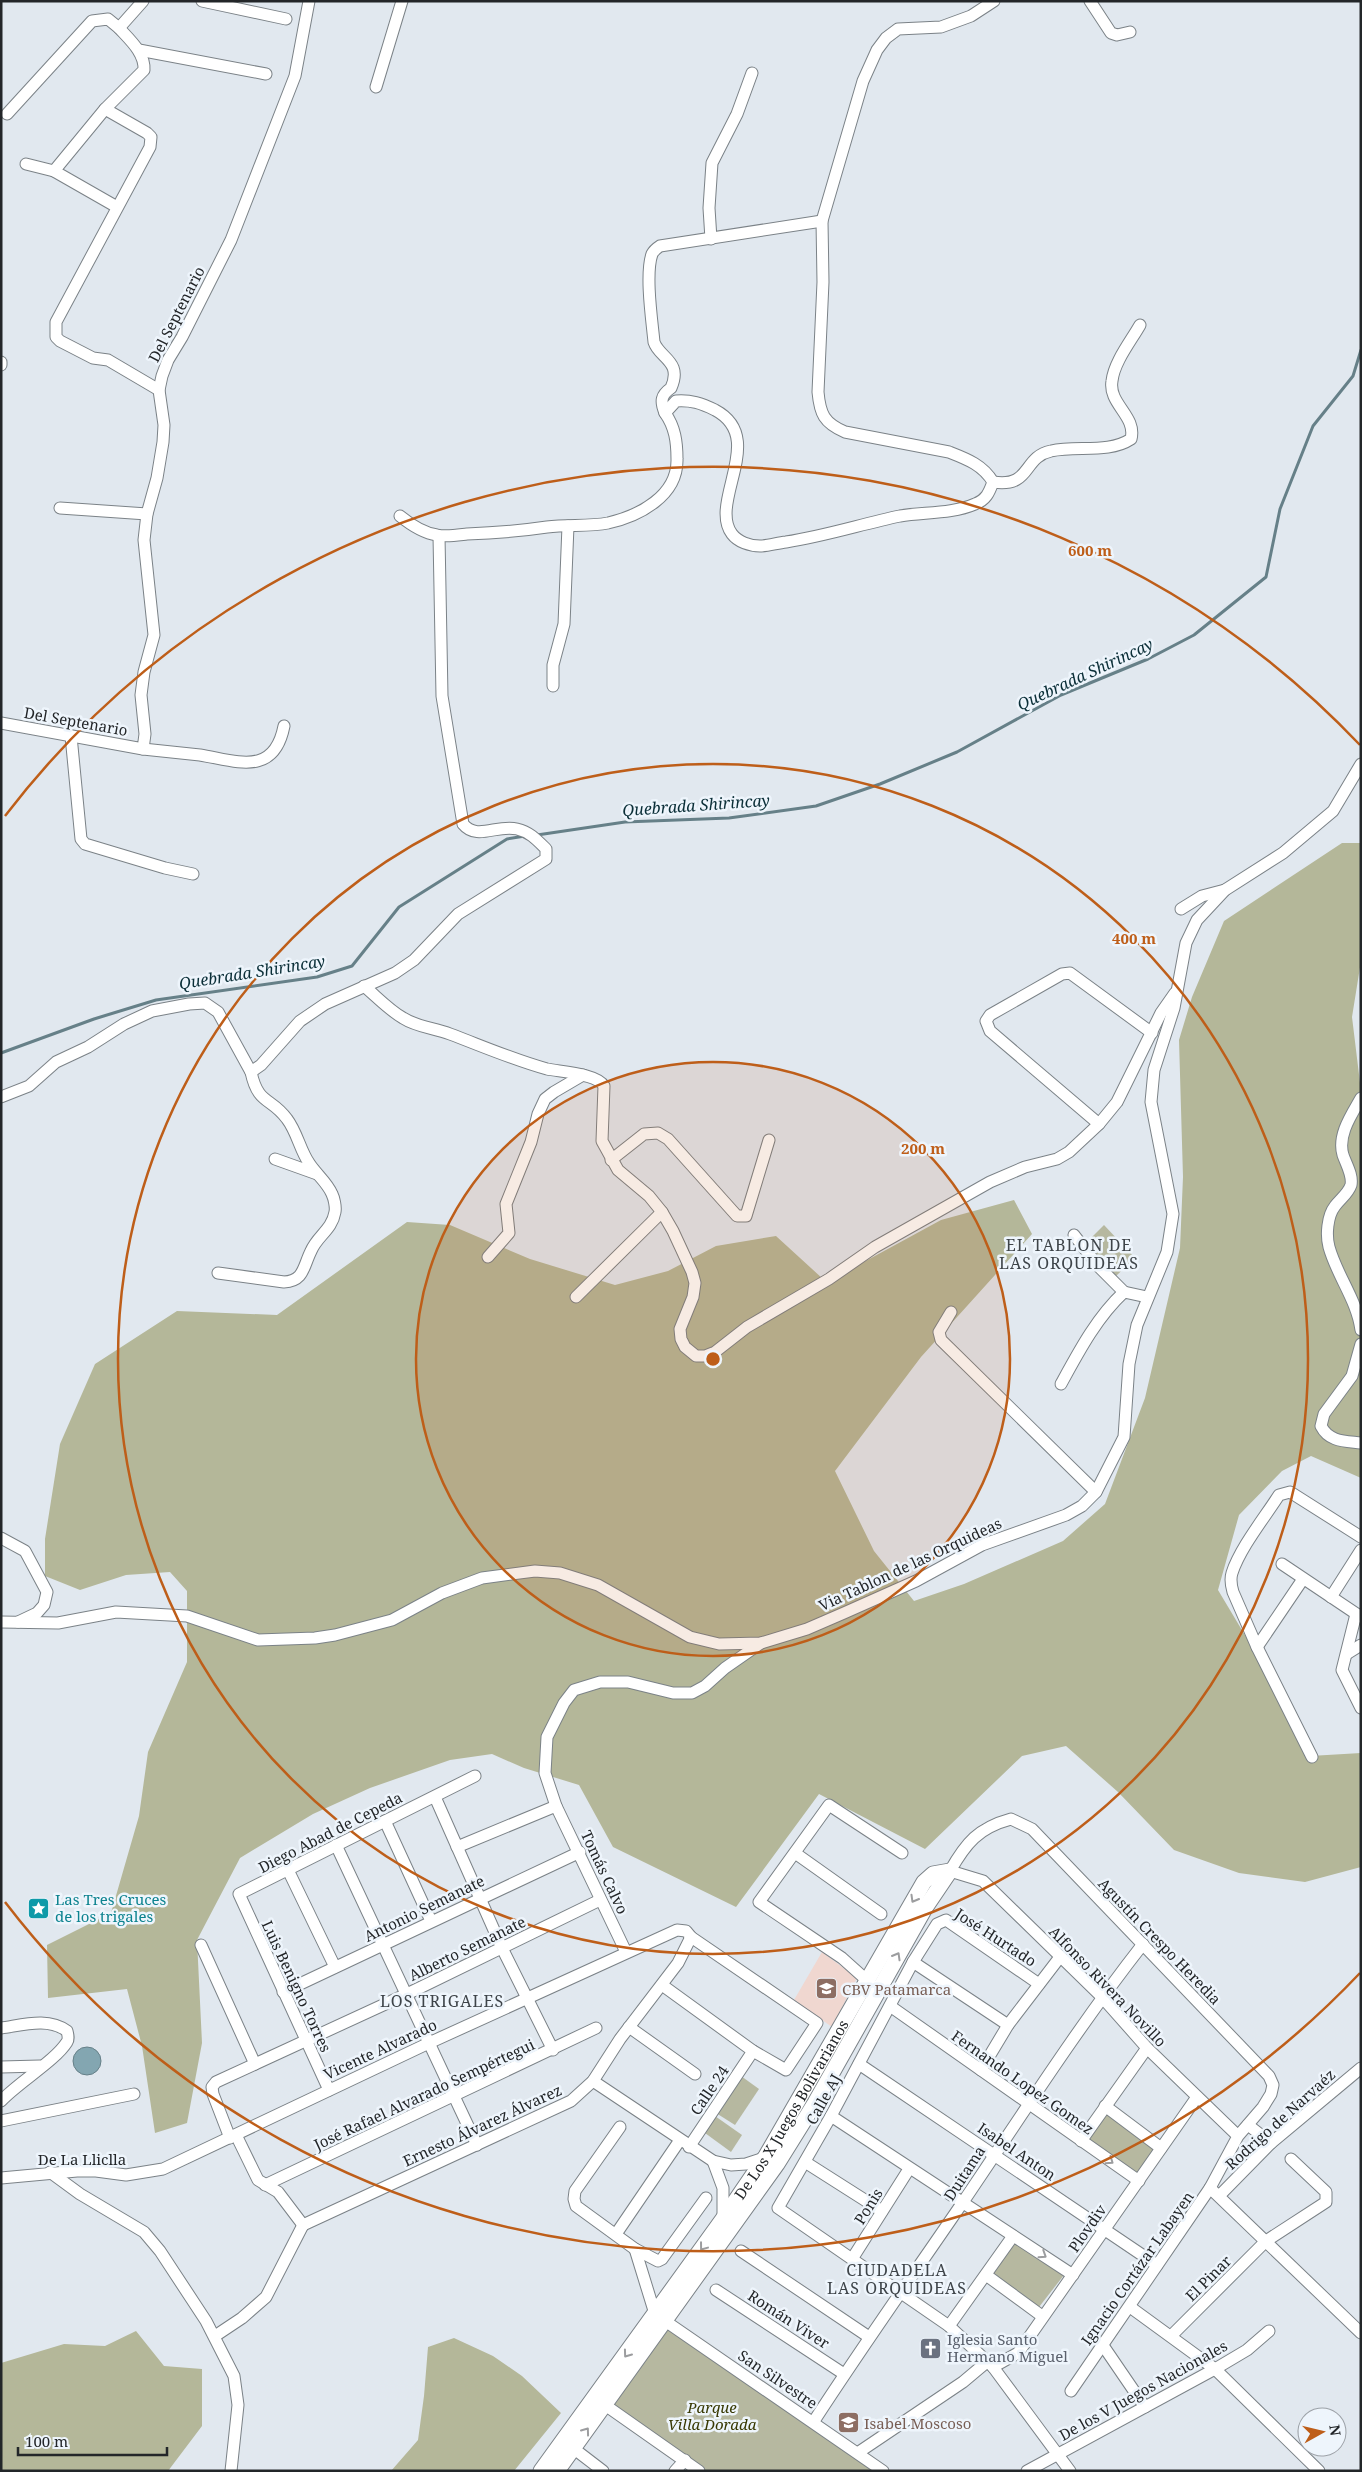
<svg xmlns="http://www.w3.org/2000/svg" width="1362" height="2472" font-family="'Noto Serif',serif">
<rect width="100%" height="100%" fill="#e1e8ef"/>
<!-- education -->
<path fill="#f0d7d0" d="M 822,1952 L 857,1978 L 832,2027 L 794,2000 Z"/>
<!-- green -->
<g fill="#b6b8a0">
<path d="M 1104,1225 L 1135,1258 L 1116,1276 L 1085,1244 Z"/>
<path d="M 741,2076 L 759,2089 L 735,2125 L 716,2113 Z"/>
<path d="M 1105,2112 L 1155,2149 L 1136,2176 L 1084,2142 Z"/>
<path d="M 715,2116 L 742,2135 L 731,2152 L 705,2133 Z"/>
<path d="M 1015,2241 L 1064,2275 L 1039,2307 L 992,2275 Z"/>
<path d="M 670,2327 L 875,2471 L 705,2471 L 613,2405 Z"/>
</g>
<!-- forest -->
<g fill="#b4b799">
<path d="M 1342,843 L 1361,843 L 1361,961 L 1352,1017 L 1361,1091 L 1361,1478 L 1311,1456 L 1282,1471 L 1239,1515 L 1218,1590 L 1264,1667 L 1310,1756 L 1361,1753 L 1361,1867 L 1305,1882 L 1239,1873 L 1174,1850 L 1118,1792 L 1066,1746 L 1022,1756 L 925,1849 L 819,1794 L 736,1907 L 613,1847 L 579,1785 L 524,1768 L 492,1754 L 450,1760 L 370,1788 L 313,1814 L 240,1858 L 197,1940 L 202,2043 L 187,2123 L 155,2133 L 142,2046 L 127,1989 L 48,1998 L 47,1945 L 111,1913 L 139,1816 L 148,1752 L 187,1662 L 187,1591 L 170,1572 L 126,1575 L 80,1590 L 45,1576 L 45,1539 L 60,1444 L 95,1364 L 177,1311 L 277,1315 L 407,1222 L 450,1225 L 530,1259 L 615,1285 L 668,1271 L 716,1246 L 776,1236 L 823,1279 L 851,1269 L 941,1220 L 1014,1200 L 1032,1234 L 921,1357 L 835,1471 L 874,1551 L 914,1601 L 964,1584 L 1063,1541 L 1105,1504 L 1145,1398 L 1180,1248 L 1183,1177 L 1179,1040 L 1192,997 L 1224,921 Z"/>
<path d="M 136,2331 L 164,2366 L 202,2369 L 202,2426 L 168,2471 L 1,2471 L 1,2363 L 64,2344 L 105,2346 Z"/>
<path d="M 454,2338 L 493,2356 L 522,2376 L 561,2413 L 514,2471 L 391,2471 L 418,2440 L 424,2396 L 428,2347 Z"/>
</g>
<!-- water -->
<circle fill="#83a6b1" stroke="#668088" cx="87" cy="2061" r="14"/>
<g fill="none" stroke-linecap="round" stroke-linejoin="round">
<!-- stream -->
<g stroke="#668088" stroke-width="3">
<path d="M 537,835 L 625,822 L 729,818 L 816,806 L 880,784 L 957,752 L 1061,695 L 1148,659 L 1194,635 L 1266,577 L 1280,509 L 1313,426 L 1353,376 L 1361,350"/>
<path d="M 1,1053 L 94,1019 L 156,1000 L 317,977 L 352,966 L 399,907 L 507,839 L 525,836"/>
</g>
<defs>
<g id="minor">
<path d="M 202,1 L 286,19"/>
<path d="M 1090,1 L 1111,33 L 1117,35 L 1130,32"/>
<path d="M 139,50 L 266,74"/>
<path d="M 376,87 L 402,1"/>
<path d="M 105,109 L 147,133 L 151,137 L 150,147 L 56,322 L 56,337 L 60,341 L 93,358 L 108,360 L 159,390"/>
<path d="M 7,114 L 92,21 L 108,19 L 119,28 L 143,1"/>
<path d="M 26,164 L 54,171 L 105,109 L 144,70 C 145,53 130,40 119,28"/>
<path d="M 54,171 L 117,207"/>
<path d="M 711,239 L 709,208 L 712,163 L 737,114 L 752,73"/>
<path d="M 1,362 L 1,365"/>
<path d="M 665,413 C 660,401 661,395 671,388 C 683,361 659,358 654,342 C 652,321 645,274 652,254 C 654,250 657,248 660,246 L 822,221"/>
<path d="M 993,482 C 1032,488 1022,457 1051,451 C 1077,445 1108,454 1131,439 C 1137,416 1108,404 1112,381 C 1114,362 1131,341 1140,325"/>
<path d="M 60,508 L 147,514"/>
<path d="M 400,516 C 411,525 423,533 437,535 C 446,537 458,535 467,534 C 495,533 520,531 547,527 C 567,524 588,527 608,523 C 639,516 678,496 677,459 C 677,442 675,427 665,413 L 676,401 C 691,400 701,403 715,410 C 768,438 708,502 732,534 C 738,542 750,546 760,546 C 768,546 777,543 786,542 C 825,536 862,524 900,516 C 925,512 952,514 975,504 C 986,500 989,493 993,482 C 983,465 967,459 949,452 L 845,432 C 824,423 820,414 818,392 L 823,282 L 822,221 L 863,81 L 877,50 L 886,38 L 898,29 L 941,27 L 971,16 L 994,1"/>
<path d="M 553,686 L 553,665 L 564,624 L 568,526"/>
<path d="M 1,723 L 143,749 L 145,734 L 141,695 L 144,672 L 154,635 L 144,540 L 147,514 L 157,478 L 163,442 L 164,425 L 159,390 L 162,376 L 168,360 L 182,337 L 231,240 L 295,76 L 309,1"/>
<path d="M 71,736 L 81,839 L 85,844 L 165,868 L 193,874"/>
<path d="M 143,749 C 162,751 181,753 200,755 C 237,761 274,777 284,726"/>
<path d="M 1181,909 L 1202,896 L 1225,890"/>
<path d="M 364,986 C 377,997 389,1010 403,1018 C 417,1027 434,1028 450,1034 C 482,1046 514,1060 547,1069 C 562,1072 597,1074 604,1086 L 602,1141 L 618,1170 L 649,1196 L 662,1212 L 673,1231 L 692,1272 L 695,1283 L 693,1297 L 680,1329 L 681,1339 L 685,1347 L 696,1356 L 705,1356 L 715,1352 L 747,1327 L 829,1279 L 875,1247 L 990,1182 L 1025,1167 L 1057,1159 L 1069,1152 L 1099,1124 L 1117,1102 L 1161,1013 L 1175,993"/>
<path d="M 1,1097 L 29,1086 L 56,1062 L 88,1047 L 124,1024 L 152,1011 L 189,1004 L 205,1003 L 218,1012 L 251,1072 L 261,1065 L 300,1021 L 325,1004 L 395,973 L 414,960 L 458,914 L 546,859 L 546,849 C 537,840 530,832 517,829 C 497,824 477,841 463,824 L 442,696 L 439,536"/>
<path d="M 1361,1098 C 1352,1114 1337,1135 1343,1155 C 1346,1164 1353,1175 1351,1185 C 1348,1194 1340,1199 1335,1206 C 1327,1216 1326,1236 1329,1247 C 1337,1276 1357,1300 1361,1330"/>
<path d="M 1099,1124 L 990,1031 L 986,1021 L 990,1015 L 1062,974 L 1070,973 L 1152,1033"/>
<path d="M 275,1159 L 317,1174"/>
<path d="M 611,1160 L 644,1134 L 658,1133 L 668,1139 L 737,1216 L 746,1216 L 769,1140"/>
<path d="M 1074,1235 L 1098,1266 L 1124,1292"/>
<path d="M 488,1257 L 509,1233 L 506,1204 L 531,1142 L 538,1114 L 545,1099 L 554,1092 L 583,1075"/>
<path d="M 218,1273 L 284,1282 C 304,1281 303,1267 311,1251 C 317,1236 332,1230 335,1212 C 336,1207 334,1198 332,1194 C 327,1182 316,1174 309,1163 C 300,1150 297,1132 287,1119 C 271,1097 258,1105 251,1072"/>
<path d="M 576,1297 L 662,1212"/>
<path d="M 951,1312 L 939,1332 L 941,1340 L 1096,1492"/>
<path d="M 1361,1344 L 1352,1376 L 1324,1414 L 1321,1426 C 1329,1442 1345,1441 1361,1443"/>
<path d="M 1061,1384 C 1079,1351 1097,1317 1124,1292 L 1147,1297"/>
<path d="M 1,1538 L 25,1551 L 47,1592 L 44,1605 L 37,1613 L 18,1622"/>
<path d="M 1282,1564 L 1361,1617"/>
<path d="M 1331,1597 L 1361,1550"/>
<path d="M 1356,1614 L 1342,1670 L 1361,1708"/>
<path d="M 1,1622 L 58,1623 L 116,1612 L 187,1616 L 258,1640 L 315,1638 L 335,1635 L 392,1620 L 442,1593 L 482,1578 L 535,1571 L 560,1573 L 598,1585 L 690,1637 L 719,1644 L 761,1643 L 807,1629 L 844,1613 L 916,1581 L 982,1545 L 1066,1515 L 1082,1506 L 1096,1492 L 1124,1437 L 1129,1364 L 1137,1325 L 1167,1252 L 1173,1214 L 1151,1102 L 1154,1070 L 1174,1008 L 1186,943 L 1197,920 L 1225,890 L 1283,853 L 1333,811 L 1361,764"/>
<path d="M 1257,1647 L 1303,1579"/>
<path d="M 1348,1653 L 1361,1645"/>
<path d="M 1312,1757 L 1257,1647 L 1233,1592 C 1231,1585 1230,1579 1232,1573 C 1240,1548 1265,1517 1279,1495 L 1290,1492 L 1361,1537"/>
<path d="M 435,1797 L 502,1948 L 553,2050"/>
<path d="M 385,1821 L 431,1921"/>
<path d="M 336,1845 L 477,2145"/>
<path d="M 457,1847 L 556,1806"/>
<path d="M 795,1853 L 881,1914"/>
<path d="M 288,1870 L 335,1967"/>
<path d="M 201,1945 L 255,2064"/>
<path d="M 626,1952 L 556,1806 L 545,1773 L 547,1737 L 564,1703 L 574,1690 L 600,1682 L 628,1682 L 673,1693 L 692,1693 L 705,1686 L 725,1668 L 761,1643"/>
<path d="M 913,1962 L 1008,2025"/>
<path d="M 871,1984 L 842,1958 L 759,1902 L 829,1805 L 902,1853"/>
<path d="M 1039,1984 L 946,1920 L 937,1924 L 913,1962 L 831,2116 L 778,2208 L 949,2326 L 993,2367 L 1070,2471"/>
<path d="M 283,1992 L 580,1852"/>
<path d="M 890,2006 L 1139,2181"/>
<path d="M 629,2027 L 695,2074"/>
<path d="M 1,2028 C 23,2025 48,2017 67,2031 C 68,2035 69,2039 67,2042 C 55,2061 19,2082 1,2101"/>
<path d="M 859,2064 L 1157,2265"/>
<path d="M 1,2067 L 40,2066"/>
<path d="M 981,2070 L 1008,2025 L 1060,1957"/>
<path d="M 593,2081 L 713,2161 L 731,2165 L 746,2164 L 767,2157"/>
<path d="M 329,2090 L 239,1894 L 475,1776"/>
<path d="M 1105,2106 L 1161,2148"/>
<path d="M 831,2116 L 1073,2275"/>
<path d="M 1,2121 L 134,2094"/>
<path d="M 1248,2125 L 1271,2143"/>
<path d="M 620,2127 L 575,2191 L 574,2199 L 576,2206 L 635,2249 L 658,2261 L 662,2259 L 706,2198"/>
<path d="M 236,2135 L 258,2180 L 278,2192 L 303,2225"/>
<path d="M 230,2138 L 213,2094 L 212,2087 L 216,2082 L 407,1994 L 600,1900"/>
<path d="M 1081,2141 L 1147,2048"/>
<path d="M 689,2147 L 753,2051"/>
<path d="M 713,2161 L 723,2188 L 723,2217"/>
<path d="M 805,2162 L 882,2211"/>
<path d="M 50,2172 L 80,2194 L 144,2232 L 160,2251 L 206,2321 L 234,2376 L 238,2405 L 231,2471"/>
<path d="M 1,2178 L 77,2171 L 96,2171 L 126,2175 L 163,2169 L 429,2043 L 677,1930 L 686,1931 L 691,1937 L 817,2023 L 786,2070 L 753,2051 L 662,1985"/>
<path d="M 265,2185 L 596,2028"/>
<path d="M 1210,2188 L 1238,2136 L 1263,2107 L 1271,2094 L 1273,2085 L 1269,2076 L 1032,1829 L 1011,1819 C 978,1828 966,1843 950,1871 L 983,1881 L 1101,1996 L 1147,2048 L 1238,2136"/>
<path d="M 1220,2195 L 1271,2143 L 1361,2068"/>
<path d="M 303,2225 L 571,2101 L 593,2081 L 620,2039 L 678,1963 L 691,1937"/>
<path d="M 616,2234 L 680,2140"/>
<path d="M 635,2249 L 655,2314 L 883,2471"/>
<path d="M 741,2251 L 869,2337"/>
<path d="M 852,2259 L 909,2169"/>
<path d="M 986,2275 L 1042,2316"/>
<path d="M 716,2290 L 844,2374"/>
<path d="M 1130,2307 L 1215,2369 L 1319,2471"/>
<path d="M 949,2326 L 1013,2236"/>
<path d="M 215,2336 L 242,2318 L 266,2297 L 303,2225"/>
<path d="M 1171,2336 L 1266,2241 L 1326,2202 L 1326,2192 L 1291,2159"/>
<path d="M 1102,2344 L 1145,2407"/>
<path d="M 993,2367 L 1018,2353 L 1197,2097"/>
<path d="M 1071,2391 L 1210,2188 L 1361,2333"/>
<path d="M 605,2405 L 699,2471"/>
<path d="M 814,2421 C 862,2347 913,2275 963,2202 C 1022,2115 1078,2027 1143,1944"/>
<path d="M 573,2448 L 603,2471"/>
<path d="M 859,2452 L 963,2382 L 988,2361"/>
<path d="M 675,2471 L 685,2460"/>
<path d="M 1027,2471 L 1215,2369 L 1247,2350 L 1269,2331"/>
</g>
<g id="tertiary">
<path id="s1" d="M 541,2471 L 723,2219 L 766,2156 L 924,1882 L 933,1874 L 950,1871"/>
<path d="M 557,2471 L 777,2164 L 815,2103 L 925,1908 L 950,1871"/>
</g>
</defs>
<!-- minor casing -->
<use href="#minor" stroke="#7b8287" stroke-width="13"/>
<!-- tertiary casing -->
<use href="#tertiary" stroke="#7b8287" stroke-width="17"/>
<!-- minor -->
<use href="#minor" stroke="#fff" stroke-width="11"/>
<!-- tertiary -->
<use href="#tertiary" stroke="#fff" stroke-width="15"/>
</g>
<!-- one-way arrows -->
<defs><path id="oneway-chevron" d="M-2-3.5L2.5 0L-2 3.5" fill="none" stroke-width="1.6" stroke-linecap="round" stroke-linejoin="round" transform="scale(1.25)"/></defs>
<g stroke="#9c9d9f">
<use href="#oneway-chevron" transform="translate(914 1899) rotate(120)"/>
<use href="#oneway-chevron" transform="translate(897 1956) rotate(-60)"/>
<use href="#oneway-chevron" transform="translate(1110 2161) rotate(35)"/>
<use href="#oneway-chevron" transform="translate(703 2247) rotate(127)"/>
<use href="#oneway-chevron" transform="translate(1043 2255) rotate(33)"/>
<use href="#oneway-chevron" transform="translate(627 2354) rotate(126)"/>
<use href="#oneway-chevron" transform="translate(586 2431) rotate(-54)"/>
</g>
<!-- distance rings -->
<circle cx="713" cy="1359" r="297" fill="#be5e19" fill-opacity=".12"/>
<g fill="none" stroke="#be5e19" stroke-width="2.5">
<circle cx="713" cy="1359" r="297"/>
<circle cx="713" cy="1359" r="595"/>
<path d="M1360 1973A892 892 0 0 1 5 1902M5 816A892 892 0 0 1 1360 745"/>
</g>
<!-- icons -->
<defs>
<symbol id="sight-square" viewBox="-11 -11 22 22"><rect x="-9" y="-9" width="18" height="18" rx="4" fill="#0f9aa8" stroke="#eef5fc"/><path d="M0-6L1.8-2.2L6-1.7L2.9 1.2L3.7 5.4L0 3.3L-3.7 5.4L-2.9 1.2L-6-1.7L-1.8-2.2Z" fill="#fff"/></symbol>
<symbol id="school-square" viewBox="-11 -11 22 22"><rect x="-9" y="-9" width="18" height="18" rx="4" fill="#8d6e63" stroke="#eef5fc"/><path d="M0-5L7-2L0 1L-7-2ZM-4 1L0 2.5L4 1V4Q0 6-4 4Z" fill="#fff"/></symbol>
<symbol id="church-square" viewBox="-11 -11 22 22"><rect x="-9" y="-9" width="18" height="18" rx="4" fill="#6b7280" stroke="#eef5fc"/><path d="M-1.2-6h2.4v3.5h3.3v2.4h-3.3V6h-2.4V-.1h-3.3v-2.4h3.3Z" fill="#fff"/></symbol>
</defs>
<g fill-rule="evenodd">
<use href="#sight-square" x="26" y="1896" width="25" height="25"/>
<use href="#school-square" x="814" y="1976" width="25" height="25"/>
<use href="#church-square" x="918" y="2336" width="25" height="25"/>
<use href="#school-square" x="836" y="2410" width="25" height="25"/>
</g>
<g text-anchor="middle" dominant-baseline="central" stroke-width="5" stroke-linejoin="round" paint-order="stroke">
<!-- street labels -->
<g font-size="15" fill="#232629" stroke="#eef5fc">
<text transform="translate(176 314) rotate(-63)">Del Septenario</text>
<text transform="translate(76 721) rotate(10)">Del Septenario</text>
<text transform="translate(910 1564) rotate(-25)">Via Tablon de las Orquideas</text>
<text transform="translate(330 1832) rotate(-27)">Diego Abad de Cepeda</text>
<text transform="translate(605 1872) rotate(65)">Tomás Calvo</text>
<text transform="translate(424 1908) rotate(-26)">Antonio Semanate</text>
<text transform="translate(996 1937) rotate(33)">José Hurtado</text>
<text transform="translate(1160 1941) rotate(46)">Agustín Crespo Heredia</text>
<text transform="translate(467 1948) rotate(-26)">Alberto Semanate</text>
<text transform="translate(297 1986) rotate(65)">Luis Benigno Torres</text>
<text transform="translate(1108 1986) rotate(46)">Alfonso Rivera Novillo</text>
<text transform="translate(380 2049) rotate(-25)">Vicente Alvarado</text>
<text transform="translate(1023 2082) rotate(35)">Fernando Lopez Gomez</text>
<text transform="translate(709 2090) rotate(-56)">Calle 24</text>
<text transform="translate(424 2094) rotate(-25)">José Rafael Alvarado Sempértegui</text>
<text transform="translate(823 2099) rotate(-61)">Calle AJ</text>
<text stroke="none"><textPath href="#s1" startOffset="440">De Los X Juegos Bolivarianos</textPath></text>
<text transform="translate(1280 2119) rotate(-42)">Rodrigo de Narvaéz</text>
<text transform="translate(482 2125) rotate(-25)">Ernesto Álvarez Álvarez</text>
<text transform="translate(1017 2151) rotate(34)">Isabel Anton</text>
<text x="82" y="2159">De La Lliclla</text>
<text transform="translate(964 2173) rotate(-57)">Duitama</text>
<text transform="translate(868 2206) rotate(-58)">Ponis</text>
<text transform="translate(1087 2228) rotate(-55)">Plovdiv</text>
<text transform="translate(1137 2268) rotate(-55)">Ignacio Cortázar Labayen</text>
<text transform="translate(1208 2278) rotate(-45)">El Pinar</text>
<text transform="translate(789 2319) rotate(33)">Román Viver</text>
<text transform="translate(778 2379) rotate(34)">San Silvestre</text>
<text transform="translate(1143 2390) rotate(-29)">De los V Juegos Nacionales</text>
</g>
<!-- culture labels -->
<g font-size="15" fill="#0d838f" stroke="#eef5fc" text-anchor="start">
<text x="55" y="1899">Las Tres Cruces<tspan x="55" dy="17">de los trigales</tspan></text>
</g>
<!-- education labels -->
<g font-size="15" fill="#785e54" stroke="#eef5fc" text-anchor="start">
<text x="842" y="1989">CBV Patamarca</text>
<text x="864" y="2423">Isabel Moscoso</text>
</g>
<!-- worship labels -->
<g font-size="15" fill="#5b616d" stroke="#eef5fc" text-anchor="start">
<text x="947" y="2339">Iglesia Santo<tspan x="947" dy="17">Hermano Miguel</tspan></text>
</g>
<!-- park labels -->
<g font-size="15" font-style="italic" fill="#383903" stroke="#eef5fc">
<text x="712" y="2407">Parque<tspan x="712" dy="17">Villa Dorada</tspan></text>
</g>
<!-- water labels -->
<g font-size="16" font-style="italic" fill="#0b2f38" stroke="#eef5fc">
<text transform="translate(1085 674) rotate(-25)">Quebrada Shirincay</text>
<text transform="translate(696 805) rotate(-4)">Quebrada Shirincay</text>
<text transform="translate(252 972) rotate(-9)">Quebrada Shirincay</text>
</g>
<!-- neighbourhood labels -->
<g font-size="16" letter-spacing="1" fill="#3e4449" stroke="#eef5fc">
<text x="1069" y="1245">EL TABLON DE<tspan x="1069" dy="18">LAS ORQUIDEAS</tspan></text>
<text x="442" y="2001">LOS TRIGALES</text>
<text x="897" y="2270">CIUDADELA<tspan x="897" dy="18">LAS ORQUIDEAS</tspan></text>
</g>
</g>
<circle cx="713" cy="1359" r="8" fill="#be5e19" stroke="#eef5fc" stroke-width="2.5"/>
<g font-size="15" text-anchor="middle" font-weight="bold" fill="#be5e19" stroke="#eef5fc" stroke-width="5" stroke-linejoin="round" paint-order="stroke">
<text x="1090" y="556">600 m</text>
<text x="1134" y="944">400 m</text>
<text x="923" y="1154">200 m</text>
</g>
<!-- border -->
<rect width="1362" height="2472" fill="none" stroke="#232629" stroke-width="5"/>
<!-- north arrow -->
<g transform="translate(1322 2432) rotate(82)"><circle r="24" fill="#eef5fc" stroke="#9da2a8"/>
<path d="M0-4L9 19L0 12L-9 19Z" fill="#be5e19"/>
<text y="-8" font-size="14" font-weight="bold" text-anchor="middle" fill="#232629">N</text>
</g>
<!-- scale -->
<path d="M18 2447v8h149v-8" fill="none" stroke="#232629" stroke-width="2.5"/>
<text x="25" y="2447" font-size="15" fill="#232629" stroke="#eef5fc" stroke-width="4" paint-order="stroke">100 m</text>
</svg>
